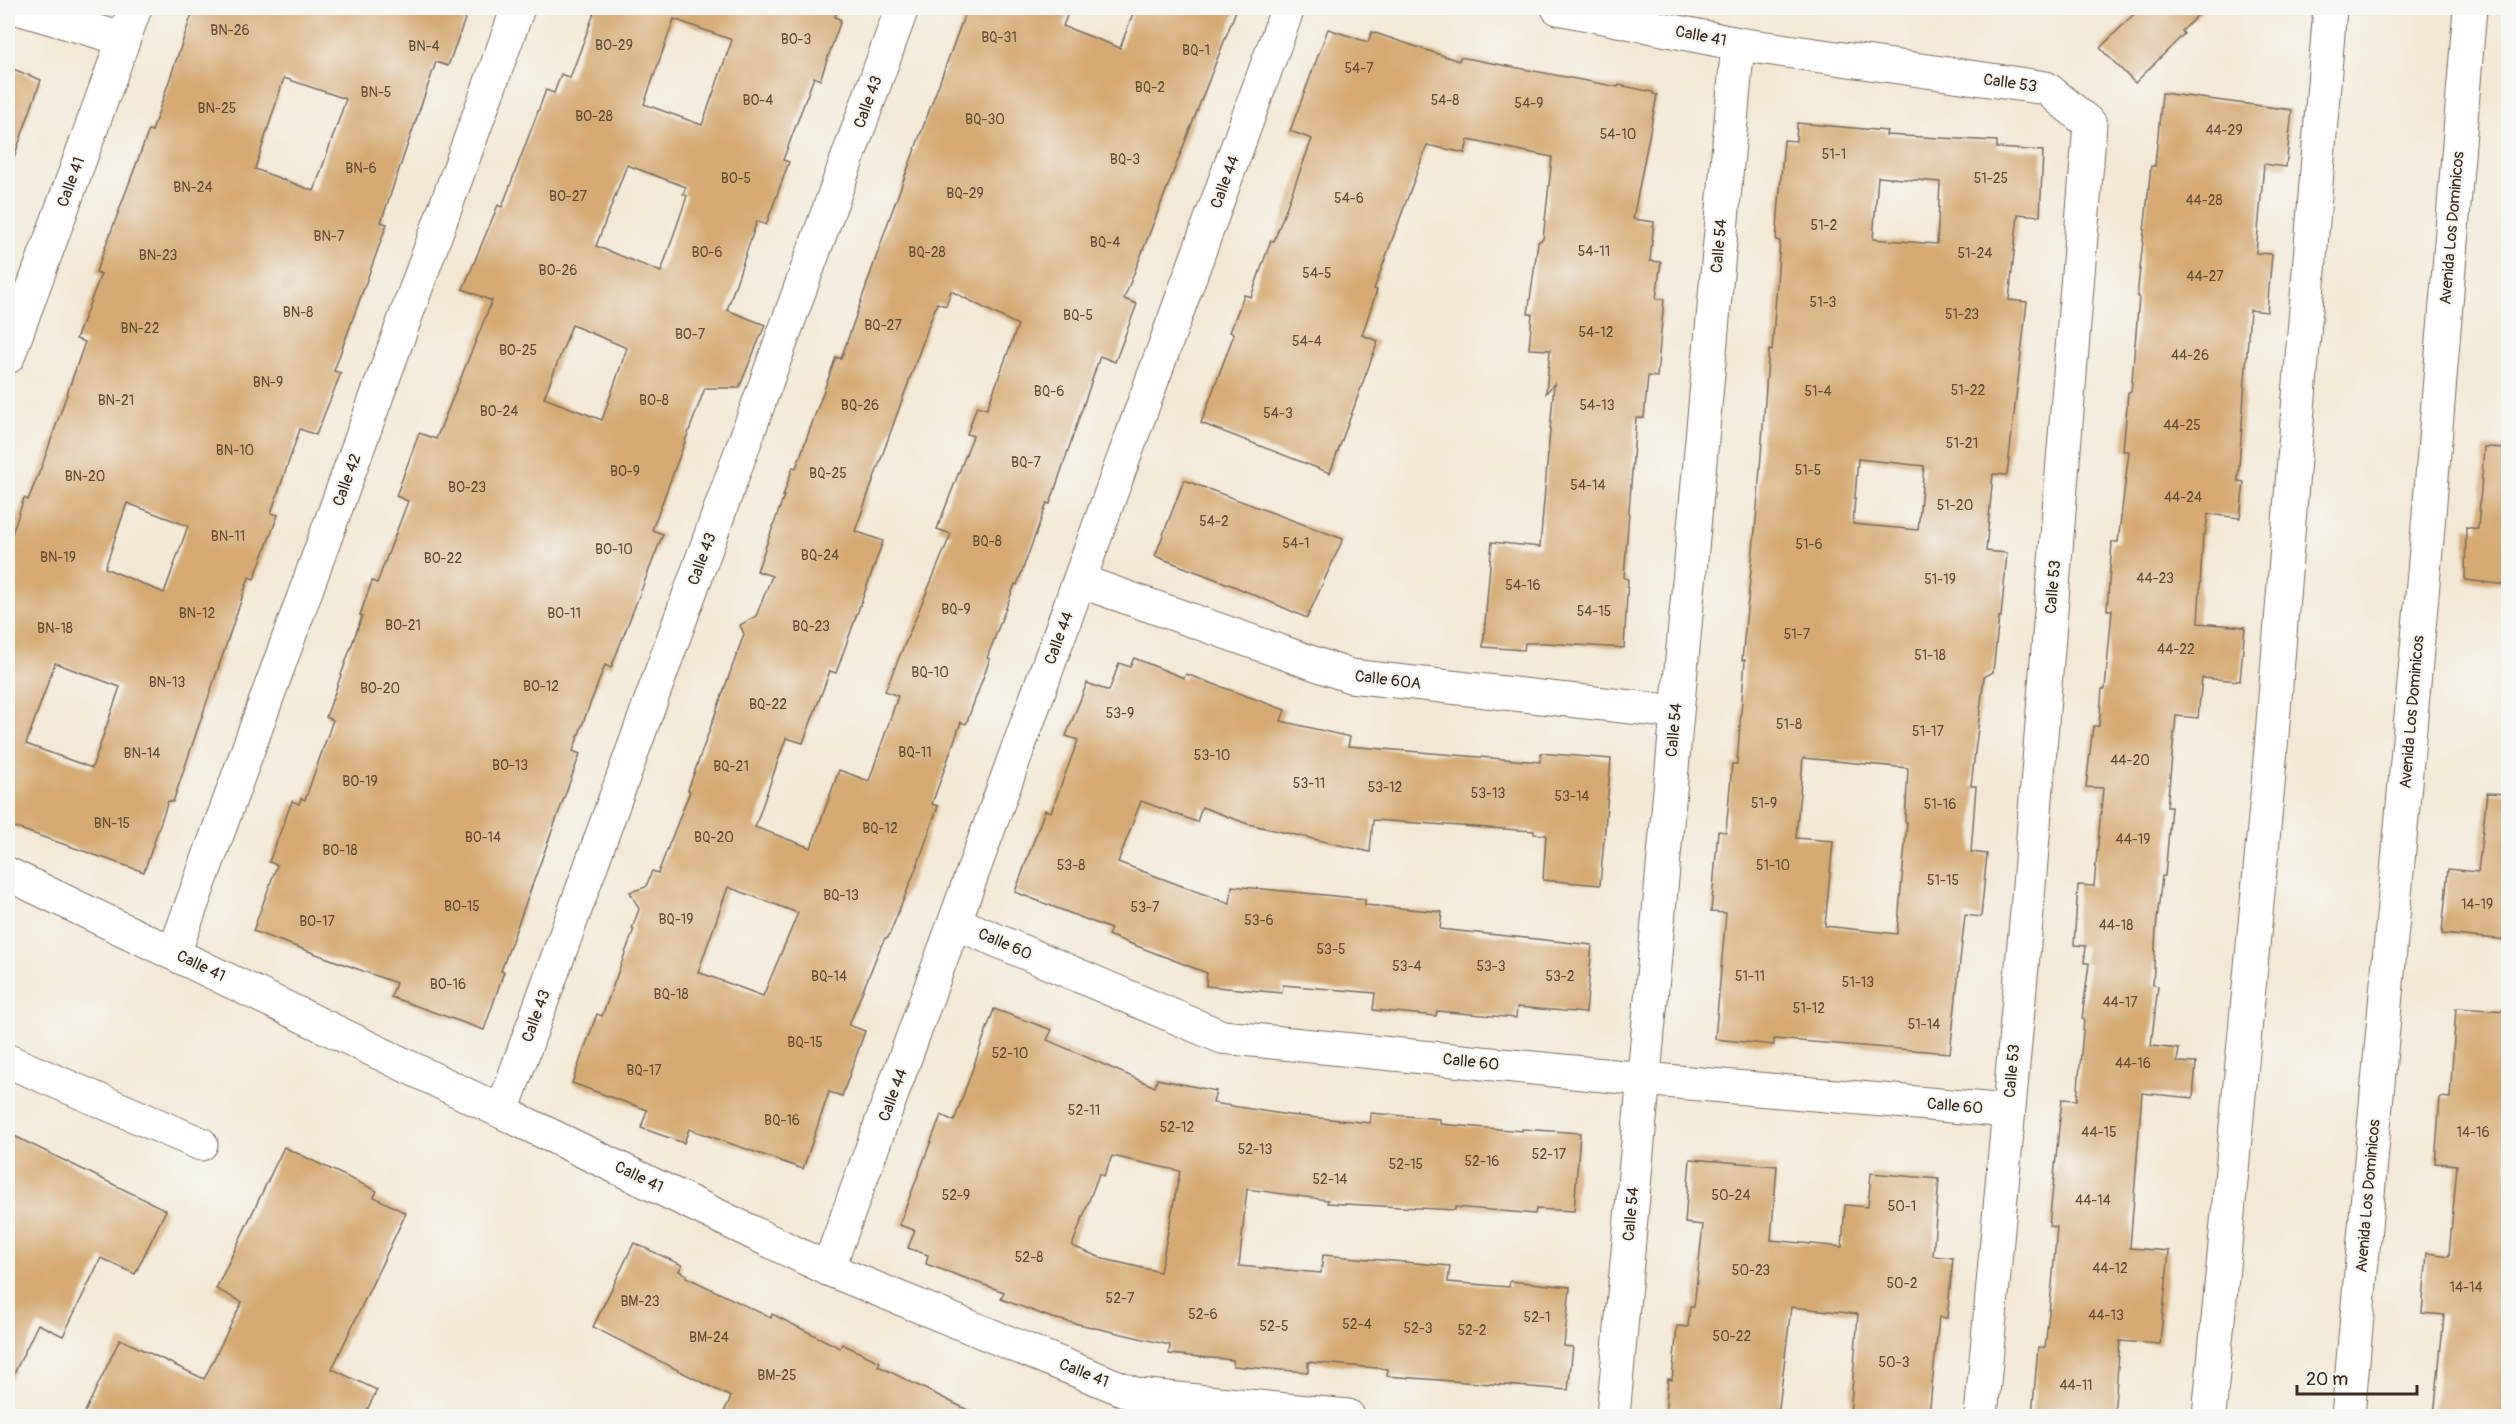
<svg xmlns="http://www.w3.org/2000/svg" width="2516" height="1424" font-family="Pangolin,sans-serif">
<rect width="100%" height="100%" fill="#f6f6f2"/>
<filter id="ink" filterUnits="userSpaceOnUse"><feTurbulence type="fractalNoise" baseFrequency=".0167" numOctaves="2"/><feDisplacementMap in="SourceGraphic" scale="12" xChannelSelector="R" yChannelSelector="G"/><feConvolveMatrix kernelMatrix="1 2 1 2 8 2 1 2 1" color-interpolation-filters="sRGB"/></filter>
<filter id="wash" filterUnits="userSpaceOnUse"><feTurbulence type="fractalNoise" baseFrequency=".008" numOctaves="4" result="noise"/><feDisplacementMap in="SourceGraphic" scale="24" xChannelSelector="R" yChannelSelector="G"/><feGaussianBlur stdDeviation="1.35" result="paint"/><feColorMatrix in="noise" values="0 0 0 0 0 0 0 0 0 0 0 0 0 0 0 0 0 1.4 0 .05"/><feComposite in="paint" operator="in"/></filter>
<g filter="url(#wash)">
<rect width="100%" height="100%" fill="#f3e8d4"/>
<g id="blocks">
<!-- building -->
<g fill="#d5aa75" fill-rule="evenodd">
<path d="M 194,8 L 469,8 L 448,66 L 436,62 L 381,222 L 387,224 L 334,371 L 341,373 L 316,435 L 300,429 L 271,513 L 278,515 L 254,579 L 249,577 L 173,802 L 168,801 L 144,872 L 8,825 L 8,546 L 24,498 L 28,500 L 43,463 L 85,342 L 76,339 L 101,274 L 96,272 L 149,130 L 152,131 ZM 284,78 L 346,99 L 314,191 L 255,169 ZM 127,503 L 188,526 L 164,593 L 105,568 ZM 55,663 L 120,687 L 92,768 L 26,744 Z"/>
<path d="M 596,8 L 839,8 L 835,17 L 841,20 L 820,80 L 814,77 L 783,160 L 789,162 L 766,225 L 757,221 L 727,310 L 765,325 L 739,388 L 705,388 L 652,530 L 663,534 L 611,668 L 605,665 L 584,720 L 573,751 L 580,754 L 501,971 L 504,972 L 484,1030 L 391,997 L 396,983 L 253,931 L 277,865 L 269,862 L 292,801 L 299,804 L 301,798 L 305,800 L 333,720 L 326,717 L 362,616 L 360,615 L 372,581 L 377,583 L 408,501 L 396,496 L 419,433 L 436,439 L 492,301 L 463,289 L 498,205 L 502,207 L 546,90 L 554,93 L 561,74 L 570,78 ZM 674,19 L 732,40 L 702,125 L 644,104 ZM 627,165 L 686,187 L 683,194 L 687,196 L 661,272 L 596,246 ZM 572,325 L 627,348 L 602,420 L 544,398 Z"/>
<path d="M 967,8 L 1070,8 L 1063,26 L 1120,48 L 1135,8 L 1237,8 L 1124,299 L 1137,304 L 1115,362 L 1100,356 L 1050,504 L 1047,503 L 1017,585 L 1015,584 L 987,658 L 990,659 L 966,724 L 961,722 L 932,804 L 938,806 L 919,861 L 888,938 L 885,938 L 880,948 L 849,1025 L 865,1031 L 842,1096 L 829,1092 L 803,1169 L 689,1129 L 684,1143 L 641,1128 L 647,1110 L 572,1083 L 597,1014 L 602,1016 L 634,929 L 632,929 L 639,909 L 630,892 L 646,887 L 652,871 L 658,873 L 690,791 L 688,790 L 744,634 L 740,625 L 756,616 L 772,576 L 757,571 L 784,496 L 783,496 L 793,467 L 796,468 L 836,357 L 841,359 L 891,214 ZM 951,291 L 1018,325 L 987,409 L 977,406 L 967,434 L 973,436 L 937,529 L 951,534 L 885,691 L 898,696 L 869,781 L 839,770 L 811,848 L 755,827 L 786,738 L 803,743 L 830,671 L 836,673 L 883,541 L 855,531 L 937,303 L 946,306 ZM 728,887 L 798,913 L 763,996 L 698,972 Z"/>
<path d="M 2140,8 L 2205,8 L 2182,31 L 2184,34 L 2135,83 L 2100,48 Z"/>
<path d="M 1328,29 L 1368,42 L 1372,32 L 1459,61 L 1460,57 L 1618,87 L 1619,85 L 1653,92 L 1653,94 L 1657,95 L 1633,219 L 1654,222 L 1650,261 L 1661,262 L 1656,299 L 1664,299 L 1657,377 L 1648,376 L 1644,418 L 1636,418 L 1624,578 L 1628,579 L 1624,648 L 1545,643 L 1525,643 L 1524,650 L 1483,647 L 1492,542 L 1540,547 L 1554,384 L 1546,393 L 1550,350 L 1529,349 L 1532,314 L 1528,314 L 1538,242 L 1543,239 L 1552,157 L 1468,140 L 1465,153 L 1427,145 L 1374,289 L 1377,290 L 1362,335 L 1378,341 L 1330,473 L 1201,423 L 1234,334 L 1230,332 L 1244,295 L 1251,297 L 1271,240 L 1274,241 L 1312,139 L 1290,131 Z"/>
<path d="M 8,67 L 41,80 L 12,163 L 8,162 Z"/>
<path d="M 2162,93 L 2292,110 L 2286,167 L 2264,164 L 2256,253 L 2272,254 L 2267,312 L 2250,310 L 2238,481 L 2244,482 L 2240,518 L 2208,514 L 2205,535 L 2203,535 L 2198,623 L 2245,627 L 2240,681 L 2202,678 L 2198,718 L 2176,716 L 2167,807 L 2171,807 L 2165,876 L 2162,876 L 2156,929 L 2153,985 L 2158,986 L 2151,1046 L 2179,1049 L 2177,1062 L 2196,1063 L 2193,1098 L 2142,1093 L 2130,1248 L 2169,1251 L 2160,1344 L 2120,1341 L 2114,1416 L 2032,1416 L 2038,1347 L 2045,1348 L 2052,1285 L 2057,1227 L 2049,1226 L 2062,1099 L 2077,1100 L 2084,1019 L 2082,1019 L 2089,963 L 2084,963 L 2086,946 L 2074,945 L 2078,885 L 2094,886 L 2103,788 L 2086,787 L 2093,726 L 2099,726 L 2102,689 L 2105,689 L 2112,610 L 2107,610 L 2112,542 L 2118,542 L 2129,451 L 2123,451 L 2127,406 L 2128,392 L 2131,392 L 2139,297 L 2137,297 L 2151,166 L 2155,166 Z"/>
<path d="M 1797,123 L 1887,131 L 1886,135 L 1997,141 L 1997,148 L 2043,151 L 2040,216 L 2018,214 L 2009,300 L 2027,302 L 2007,475 L 1993,474 L 1986,551 L 2007,553 L 2001,617 L 1999,617 L 1993,672 L 1984,677 L 1971,786 L 1976,786 L 1971,852 L 1987,854 L 1981,917 L 1965,915 L 1950,1053 L 1774,1039 L 1774,1045 L 1715,1039 L 1726,913 L 1711,912 L 1718,831 L 1726,832 L 1732,764 L 1737,764 L 1745,660 L 1742,660 L 1757,509 L 1767,373 L 1769,350 L 1772,351 L 1780,241 L 1776,240 L 1784,140 L 1796,141 ZM 1878,177 L 1940,182 L 1937,244 L 1873,239 ZM 1858,459 L 1924,466 L 1918,530 L 1853,524 ZM 1803,758 L 1908,768 L 1905,822 L 1907,822 L 1897,934 L 1825,926 L 1833,841 L 1796,838 Z"/>
<path d="M 2484,447 L 2508,448 L 2508,585 L 2465,580 L 2466,527 L 2478,529 Z"/>
<path d="M 1184,480 L 1343,539 L 1307,618 L 1236,587 L 1155,556 Z"/>
<path d="M 1134,658 L 1184,678 L 1186,674 L 1285,710 L 1281,721 L 1350,737 L 1348,746 L 1540,762 L 1541,753 L 1611,759 L 1600,885 L 1543,880 L 1546,835 L 1534,834 L 1534,831 L 1373,820 L 1370,852 L 1248,824 L 1202,807 L 1197,822 L 1141,801 L 1118,862 L 1230,904 L 1232,886 L 1365,899 L 1365,905 L 1442,912 L 1440,929 L 1592,945 L 1586,1013 L 1517,1007 L 1516,1018 L 1437,1011 L 1436,1016 L 1373,1010 L 1375,993 L 1283,985 L 1282,993 L 1206,986 L 1207,973 L 1108,935 L 1111,929 L 1015,892 L 1045,810 L 1051,812 L 1078,740 L 1066,736 L 1087,683 L 1109,691 L 1119,663 L 1130,667 Z"/>
<path d="M 2487,793 L 2508,794 L 2508,940 L 2442,934 L 2448,869 L 2478,872 Z"/>
<path d="M 2456,1008 L 2508,1011 L 2508,1416 L 2434,1416 L 2444,1315 L 2422,1313 L 2427,1253 L 2449,1256 L 2457,1165 L 2435,1163 L 2440,1097 L 2450,1098 Z"/>
<path d="M 994,1009 L 1052,1030 L 1047,1040 L 1155,1087 L 1157,1079 L 1216,1091 L 1213,1103 L 1289,1115 L 1370,1123 L 1371,1113 L 1440,1119 L 1440,1124 L 1522,1131 L 1522,1129 L 1580,1133 L 1574,1211 L 1536,1209 L 1535,1214 L 1455,1207 L 1455,1210 L 1327,1203 L 1328,1200 L 1247,1189 L 1239,1266 L 1321,1273 L 1323,1255 L 1450,1266 L 1448,1282 L 1509,1287 L 1510,1281 L 1570,1287 L 1564,1346 L 1573,1347 L 1568,1390 L 1387,1376 L 1388,1369 L 1308,1362 L 1308,1372 L 1233,1366 L 1233,1360 L 1169,1354 L 1170,1345 L 1052,1318 L 1001,1299 L 1004,1292 L 926,1264 L 928,1255 L 908,1248 L 915,1230 L 899,1225 L 941,1115 L 954,1121 ZM 1112,1156 L 1180,1171 L 1160,1272 L 1104,1259 L 1072,1246 L 1099,1174 L 1104,1176 Z"/>
<path d="M 8,1133 L 166,1210 L 135,1274 L 101,1258 L 63,1336 L 38,1324 L 8,1386 Z"/>
<path d="M 284,1147 L 377,1191 L 374,1197 L 406,1213 L 332,1369 L 377,1390 L 364,1416 L 83,1416 L 120,1339 L 204,1379 L 242,1302 L 216,1289 Z"/>
<path d="M 1690,1159 L 1777,1166 L 1771,1240 L 1842,1247 L 1845,1205 L 1868,1207 L 1871,1173 L 1939,1179 L 1933,1256 L 1953,1258 L 1947,1318 L 1939,1317 L 1929,1416 L 1850,1416 L 1858,1314 L 1791,1307 L 1778,1416 L 1665,1416 L 1668,1379 L 1672,1380 L 1677,1326 L 1688,1327 L 1690,1307 L 1694,1307 L 1703,1225 L 1685,1223 Z"/>
<path d="M 634,1243 L 682,1265 L 679,1271 L 687,1275 L 686,1277 L 771,1318 L 772,1314 L 840,1348 L 842,1344 L 880,1362 L 878,1366 L 980,1416 L 722,1416 L 731,1397 L 593,1327 Z"/>
</g>
</g>
</g>
<g filter="url(#ink)">
<use href="#blocks" fill-opacity="0" stroke="#7b6c5e" stroke-width="1.5"/>
<g fill="none" stroke-linecap="round" stroke-linejoin="round">
<defs>
<g id="minor">
<path d="M 17,8 L 123,39"/>
<path d="M 1558,8 L 1738,44 L 2046,88 L 2090,124 L 2027,911 L 1981,1416"/>
<path d="M 8,357 L 135,8"/>
<path d="M 1080,581 L 1350,676 L 1676,712"/>
<path d="M 8,874 L 828,1269 L 1137,1395 L 1348,1416"/>
<path d="M 956,923 L 1222,1037 L 1643,1079 L 2008,1111"/>
<path d="M 174,953 L 518,8"/>
<path d="M 8,1061 L 201,1144"/>
<path d="M 502,1111 L 902,8"/>
<path d="M 828,1269 L 1288,8"/>
<path d="M 1613,1416 L 1738,44"/>
<path d="M 2209,1416 L 2268,785 L 2330,8"/>
<path d="M 2348,1416 L 2427,539 L 2470,8"/>
</g>
</defs>
<!-- minor casing -->
<use href="#minor" stroke="#7b6c5e" stroke-width="35"/>
<!-- minor -->
<use href="#minor" stroke="#fff" stroke-width="33"/>
</g>
</g>
<g text-anchor="middle" dominant-baseline="central" stroke-width="4.5" stroke-linejoin="round" paint-order="stroke">
<!-- number labels -->
<g font-size="14" fill="#624a34">
<text x="230" y="30">BN-26</text>
<text x="999" y="37">BQ-31</text>
<text x="796" y="39">BO-3</text>
<text x="614" y="45">BO-29</text>
<text x="424" y="46">BN-4</text>
<text x="1196" y="50">BQ-1</text>
<text x="1359" y="68">54-7</text>
<text x="1150" y="87">BQ-2</text>
<text x="376" y="92">BN-5</text>
<text x="758" y="100">BO-4</text>
<text x="1445" y="100">54-8</text>
<text x="1529" y="103">54-9</text>
<text x="217" y="108">BN-25</text>
<text x="594" y="116">BO-28</text>
<text x="985" y="119">BQ-30</text>
<text x="2224" y="130">44-29</text>
<text x="1618" y="134">54-10</text>
<text x="1834" y="154">51-1</text>
<text x="1125" y="159">BQ-3</text>
<text x="361" y="168">BN-6</text>
<text x="736" y="178">BO-5</text>
<text x="1991" y="178">51-25</text>
<text x="193" y="187">BN-24</text>
<text x="965" y="193">BQ-29</text>
<text x="568" y="196">BO-27</text>
<text x="1349" y="198">54-6</text>
<text x="2204" y="200">44-28</text>
<text x="1824" y="225">51-2</text>
<text x="329" y="236">BN-7</text>
<text x="1105" y="242">BQ-4</text>
<text x="1594" y="251">54-11</text>
<text x="707" y="252">BO-6</text>
<text x="927" y="252">BQ-28</text>
<text x="1975" y="253">51-24</text>
<text x="158" y="255">BN-23</text>
<text x="558" y="270">BO-26</text>
<text x="1317" y="273">54-5</text>
<text x="2205" y="276">44-27</text>
<text x="1823" y="302">51-3</text>
<text x="298" y="312">BN-8</text>
<text x="1962" y="314">51-23</text>
<text x="1078" y="315">BQ-5</text>
<text x="883" y="325">BQ-27</text>
<text x="140" y="328">BN-22</text>
<text x="1596" y="332">54-12</text>
<text x="690" y="334">BO-7</text>
<text x="1307" y="341">54-4</text>
<text x="518" y="350">BO-25</text>
<text x="2190" y="355">44-26</text>
<text x="268" y="382">BN-9</text>
<text x="1968" y="390">51-22</text>
<text x="1049" y="391">BQ-6</text>
<text x="1818" y="391">51-4</text>
<text x="116" y="400">BN-21</text>
<text x="654" y="400">BO-8</text>
<text x="860" y="405">BQ-26</text>
<text x="1597" y="405">54-13</text>
<text x="499" y="411">BO-24</text>
<text x="1278" y="413">54-3</text>
<text x="2182" y="425">44-25</text>
<text x="1962" y="443">51-21</text>
<text x="235" y="450">BN-10</text>
<text x="1026" y="462">BQ-7</text>
<text x="1808" y="470">51-5</text>
<text x="625" y="471">BO-9</text>
<text x="828" y="473">BQ-25</text>
<text x="85" y="476">BN-20</text>
<text x="1588" y="485">54-14</text>
<text x="467" y="487">BO-23</text>
<text x="2183" y="497">44-24</text>
<text x="1955" y="505">51-20</text>
<text x="1214" y="521">54-2</text>
<text x="228" y="536">BN-11</text>
<text x="987" y="541">BQ-8</text>
<text x="1296" y="543">54-1</text>
<text x="1809" y="544">51-6</text>
<text x="614" y="549">BO-10</text>
<text x="820" y="555">BQ-24</text>
<text x="58" y="557">BN-19</text>
<text x="443" y="558">BO-22</text>
<text x="2155" y="578">44-23</text>
<text x="1940" y="579">51-19</text>
<text x="1523" y="585">54-16</text>
<text x="956" y="609">BQ-9</text>
<text x="1594" y="611">54-15</text>
<text x="197" y="613">BN-12</text>
<text x="564" y="613">BO-11</text>
<text x="403" y="625">BO-21</text>
<text x="811" y="626">BQ-23</text>
<text x="55" y="628">BN-18</text>
<text x="1797" y="634">51-7</text>
<text x="2176" y="649">44-22</text>
<text x="1930" y="655">51-18</text>
<text x="930" y="672">BQ-10</text>
<text x="167" y="682">BN-13</text>
<text x="541" y="686">BO-12</text>
<text x="380" y="688">BO-20</text>
<text x="768" y="704">BQ-22</text>
<text x="1120" y="713">53-9</text>
<text x="1789" y="724">51-8</text>
<text x="1928" y="731">51-17</text>
<text x="915" y="752">BQ-11</text>
<text x="142" y="753">BN-14</text>
<text x="1212" y="755">53-10</text>
<text x="2130" y="760">44-20</text>
<text x="510" y="765">BO-13</text>
<text x="731" y="766">BQ-21</text>
<text x="360" y="781">BO-19</text>
<text x="1309" y="783">53-11</text>
<text x="1385" y="787">53-12</text>
<text x="1488" y="793">53-13</text>
<text x="1572" y="796">53-14</text>
<text x="1764" y="803">51-9</text>
<text x="1940" y="804">51-16</text>
<text x="112" y="823">BN-15</text>
<text x="880" y="828">BQ-12</text>
<text x="483" y="837">BO-14</text>
<text x="714" y="837">BQ-20</text>
<text x="2133" y="839">44-19</text>
<text x="340" y="850">BO-18</text>
<text x="1071" y="865">53-8</text>
<text x="1773" y="865">51-10</text>
<text x="1943" y="880">51-15</text>
<text x="841" y="895">BQ-13</text>
<text x="2477" y="904">14-19</text>
<text x="462" y="906">BO-15</text>
<text x="1145" y="907">53-7</text>
<text x="676" y="919">BQ-19</text>
<text x="1259" y="920">53-6</text>
<text x="317" y="921">BO-17</text>
<text x="2116" y="925">44-18</text>
<text x="1331" y="949">53-5</text>
<text x="1407" y="966">53-4</text>
<text x="1491" y="966">53-3</text>
<text x="829" y="976">BQ-14</text>
<text x="1560" y="976">53-2</text>
<text x="1750" y="976">51-11</text>
<text x="1858" y="982">51-13</text>
<text x="448" y="984">BO-16</text>
<text x="671" y="994">BQ-18</text>
<text x="2120" y="1002">44-17</text>
<text x="1809" y="1008">51-12</text>
<text x="1924" y="1024">51-14</text>
<text x="805" y="1042">BQ-15</text>
<text x="1010" y="1053">52-10</text>
<text x="2133" y="1063">44-16</text>
<text x="644" y="1070">BQ-17</text>
<text x="1084" y="1110">52-11</text>
<text x="782" y="1120">BQ-16</text>
<text x="1177" y="1127">52-12</text>
<text x="2099" y="1132">44-15</text>
<text x="2473" y="1132">14-16</text>
<text x="1255" y="1149">52-13</text>
<text x="1549" y="1154">52-17</text>
<text x="1482" y="1161">52-16</text>
<text x="1406" y="1164">52-15</text>
<text x="1330" y="1179">52-14</text>
<text x="956" y="1195">52-9</text>
<text x="1731" y="1195">50-24</text>
<text x="2093" y="1200">44-14</text>
<text x="1902" y="1206">50-1</text>
<text x="1029" y="1257">52-8</text>
<text x="2110" y="1268">44-12</text>
<text x="1751" y="1270">50-23</text>
<text x="1902" y="1283">50-2</text>
<text x="2466" y="1287">14-14</text>
<text x="1120" y="1298">52-7</text>
<text x="640" y="1301">BM-23</text>
<text x="1203" y="1314">52-6</text>
<text x="2106" y="1315">44-13</text>
<text x="1537" y="1317">52-1</text>
<text x="1357" y="1324">52-4</text>
<text x="1274" y="1326">52-5</text>
<text x="1418" y="1328">52-3</text>
<text x="1472" y="1330">52-2</text>
<text x="1732" y="1336">50-22</text>
<text x="709" y="1337">BM-24</text>
<text x="1894" y="1362">50-3</text>
<text x="777" y="1375">BM-25</text>
<text x="2076" y="1385">44-11</text>
</g>
<!-- street labels -->
<g font-size="16" fill="#3b2a1e" stroke="#f6f6f2">
<text transform="translate(1701 36) rotate(11)">Calle 41</text>
<text transform="translate(2010 83) rotate(8)">Calle 53</text>
<text transform="translate(868 102) rotate(-70)">Calle 43</text>
<text transform="translate(71 182) rotate(-70)">Calle 41</text>
<text transform="translate(1225 182) rotate(-70)">Calle 44</text>
<text transform="translate(2452 228) rotate(-85)">Avenida Los Dominicos</text>
<text transform="translate(1719 246) rotate(-85)">Calle 54</text>
<text transform="translate(347 480) rotate(-70)">Calle 42</text>
<text transform="translate(702 559) rotate(-70)">Calle 43</text>
<text transform="translate(2053 587) rotate(-85)">Calle 53</text>
<text transform="translate(1059 638) rotate(-70)">Calle 44</text>
<text transform="translate(1388 680) rotate(7)">Calle 60A</text>
<text transform="translate(2412 712) rotate(-85)">Avenida Los Dominicos</text>
<text transform="translate(1674 730) rotate(-85)">Calle 54</text>
<text transform="translate(1005 944) rotate(23)">Calle 60</text>
<text transform="translate(201 966) rotate(26)">Calle 41</text>
<text transform="translate(536 1016) rotate(-70)">Calle 43</text>
<text transform="translate(1471 1062) rotate(6)">Calle 60</text>
<text transform="translate(2012 1071) rotate(-85)">Calle 53</text>
<text transform="translate(893 1095) rotate(-70)">Calle 44</text>
<text transform="translate(1955 1106) rotate(5)">Calle 60</text>
<text transform="translate(639 1177) rotate(26)">Calle 41</text>
<text transform="translate(2368 1196) rotate(-85)">Avenida Los Dominicos</text>
<text transform="translate(1631 1214) rotate(-85)">Calle 54</text>
<text transform="translate(1084 1373) rotate(22)">Calle 41</text>
</g>
</g>
<!-- margin -->
<rect width="2516" height="1424" fill="none" stroke="#f6f6f2" stroke-width="30"/>
<!-- scale -->
<path d="M2297 1385v9h120v-9" fill="none" stroke="#3b2a1e" stroke-width="3"/>
<text x="2306" y="1385" font-size="18" fill="#3b2a1e" stroke="#f6f6f2" stroke-width="4.5" paint-order="stroke">20 m</text>
</svg>
